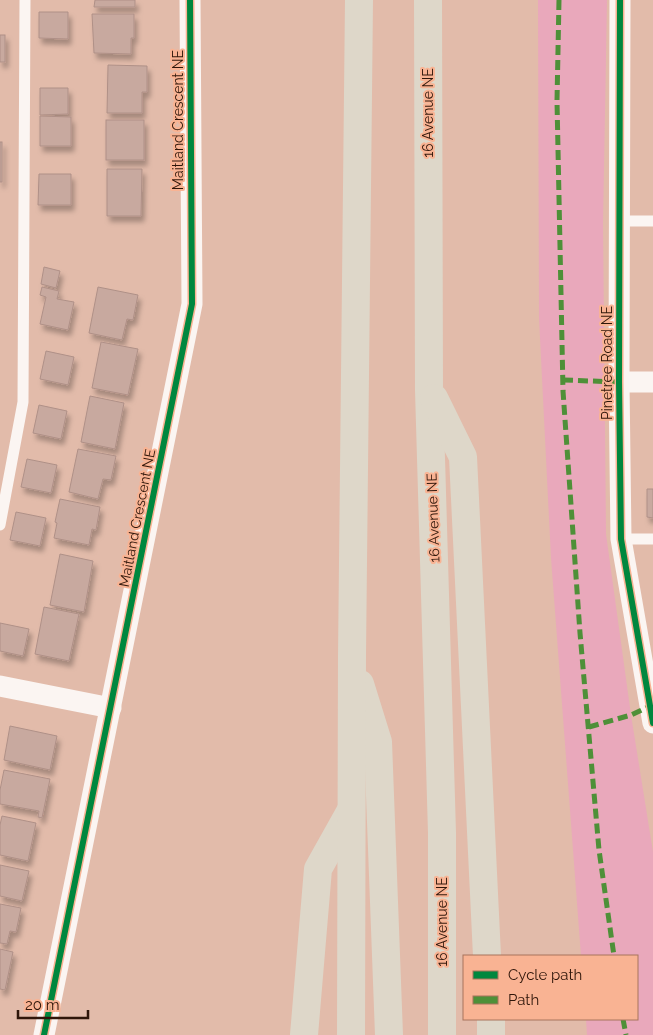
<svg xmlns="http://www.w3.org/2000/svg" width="653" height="1035" font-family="Raleway,sans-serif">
<defs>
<filter id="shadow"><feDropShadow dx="3" dy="5.5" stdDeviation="2.5" flood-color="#0004"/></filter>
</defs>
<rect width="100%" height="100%" fill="#e2bbaa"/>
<!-- green -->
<path fill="#e9a8bb" d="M 538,0 L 607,0 L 603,223 L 606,534 L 631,715 L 653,852 L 653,1035 L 587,1035 L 586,1019 L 637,1019 L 637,956 L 581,956 L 551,558 L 539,318 Z"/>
<!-- building -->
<g fill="#c8a99f" stroke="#af9087" filter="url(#shadow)">
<path d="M 95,0 L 135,0 L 135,7 L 94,7 Z"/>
<path d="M 39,12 L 68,12 L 68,39 L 39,38 Z"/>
<path d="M 92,14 L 134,14 L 134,38 L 131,38 L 131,54 L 94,53 Z"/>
<rect x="0" y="35" width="5" height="27"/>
<path d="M 108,65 L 147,66 L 147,92 L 142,92 L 142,113 L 107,113 Z"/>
<path d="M 40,88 L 68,88 L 68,114 L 40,115 Z"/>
<path d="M 40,116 L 71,117 L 71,146 L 40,146 Z"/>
<rect x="106" y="120" width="38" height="40"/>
<rect x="0" y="142" width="2" height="40"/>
<path d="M 107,169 L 142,169 L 141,216 L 107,216 Z"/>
<path d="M 39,174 L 71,174 L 71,205 L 38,205 Z"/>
<path d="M 44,267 L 60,271 L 56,288 L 41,284 Z"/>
<path d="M 42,287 L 59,291 L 57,299 L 74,302 L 68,330 L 40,324 L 46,297 L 40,295 Z"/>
<path d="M 98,287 L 138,295 L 133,320 L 127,319 L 122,340 L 89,333 Z"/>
<path d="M 101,342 L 138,349 L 128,395 L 92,388 Z"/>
<path d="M 46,351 L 74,357 L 68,385 L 40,379 Z"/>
<path d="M 90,396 L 124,403 L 115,449 L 81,442 Z"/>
<path d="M 39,405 L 67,411 L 61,439 L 33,433 Z"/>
<path d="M 78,449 L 116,456 L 111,480 L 103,479 L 98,499 L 69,492 Z"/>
<path d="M 27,459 L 57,465 L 51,493 L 21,487 Z"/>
<path d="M 647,489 L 653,489 L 653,518 L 647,517 Z"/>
<path d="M 60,499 L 100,507 L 96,530 L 92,529 L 89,545 L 54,538 L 57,523 L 55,522 Z"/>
<path d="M 16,512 L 46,518 L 40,546 L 10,540 Z"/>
<path d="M 60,554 L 93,561 L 84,612 L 50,605 Z"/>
<path d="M 44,607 L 79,614 L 69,661 L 35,654 Z"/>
<path d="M 0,623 L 29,629 L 23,656 L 0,651 Z"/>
<path d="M 10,726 L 57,736 L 50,770 L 4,760 Z"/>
<path d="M 4,770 L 50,779 L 42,818 L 38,817 L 39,811 L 0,804 L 0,790 Z"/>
<path d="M 2,816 L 36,823 L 28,861 L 0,855 L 0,825 Z"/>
<path d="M 0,865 L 29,871 L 22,901 L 0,896 Z"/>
<path d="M 0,904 L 21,908 L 16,932 L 10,931 L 7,944 L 0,943 Z"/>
<path d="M 0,949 L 13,952 L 5,990 L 0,989 Z"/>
</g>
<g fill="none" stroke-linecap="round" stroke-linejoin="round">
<!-- service -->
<g stroke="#fbf5f2" stroke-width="11">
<path d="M 619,221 L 653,221"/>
<path d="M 0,525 L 23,402 L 25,0"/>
<path d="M 621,539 L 653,539"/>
</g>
<!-- minor -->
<g stroke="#fbf5f2" stroke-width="21">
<path d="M 620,0 L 619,382 L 621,539 L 653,723"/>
<path d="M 619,382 L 653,382"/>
<path d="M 0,686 L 111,708"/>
<path d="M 44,1035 L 192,304 L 190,0"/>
</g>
<!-- motorway -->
<g stroke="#ded7c9" stroke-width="28">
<path d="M 428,0 L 429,390 L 442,833 L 442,1035"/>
<path d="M 434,398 L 463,457 L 487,956"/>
<path d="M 360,684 L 378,742 L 389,1035"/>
<path d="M 491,1019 L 491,1035"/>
<path d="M 304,1035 L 318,869 L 351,810"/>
<path d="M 351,1035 L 352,656 L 359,0"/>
</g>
<!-- quiet -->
<g stroke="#4e9038" stroke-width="5" stroke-dasharray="10 5" stroke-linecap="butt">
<path d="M 559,0 L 557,101 L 563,391 L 580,633 L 599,850 L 614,956"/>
<path d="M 563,380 L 619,382"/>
<path d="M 589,727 L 631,715 L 650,706"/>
<path d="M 623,1019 L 626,1035"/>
</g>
<defs>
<g id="cycleway">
<path d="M 620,0 L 619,382 L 621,539 L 653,723"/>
<path d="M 44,1035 L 192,304 L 190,0"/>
</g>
</defs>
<!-- cycleway casing -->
<use href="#cycleway" stroke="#f9b393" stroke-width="9"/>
<!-- cycleway -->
<use href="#cycleway" stroke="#00873e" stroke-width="6"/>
</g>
<g text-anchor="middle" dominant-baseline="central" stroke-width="4" stroke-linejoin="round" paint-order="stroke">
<!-- street labels -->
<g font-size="14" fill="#2f160a" stroke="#f9b393">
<text transform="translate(428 113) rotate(-90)">16 Avenue NE</text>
<text transform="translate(178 120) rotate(-90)">Maitland Crescent NE</text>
<text transform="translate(607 363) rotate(-90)">Pinetree Road NE</text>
<text transform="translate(137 518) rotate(-79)">Maitland Crescent NE</text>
<text transform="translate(433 518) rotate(-92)">16 Avenue NE</text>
<text transform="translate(442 922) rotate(-90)">16 Avenue NE</text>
</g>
</g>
<!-- legend -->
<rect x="463" y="955" width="175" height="65" fill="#f9b393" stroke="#a8745c"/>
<rect x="473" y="971" width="25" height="8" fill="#00873e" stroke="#a8745c"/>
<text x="508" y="980" font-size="15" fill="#2f160a">Cycle path</text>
<rect x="473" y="996" width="25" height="8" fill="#4e9038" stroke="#a8745c"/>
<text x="508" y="1005" font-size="15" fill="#2f160a">Path</text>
<!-- scale -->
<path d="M18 1010v8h70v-8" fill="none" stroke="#2f160a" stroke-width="2.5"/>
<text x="25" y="1010" font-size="15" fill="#2f160a" stroke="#f9b393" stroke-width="4" paint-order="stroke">20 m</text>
</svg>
